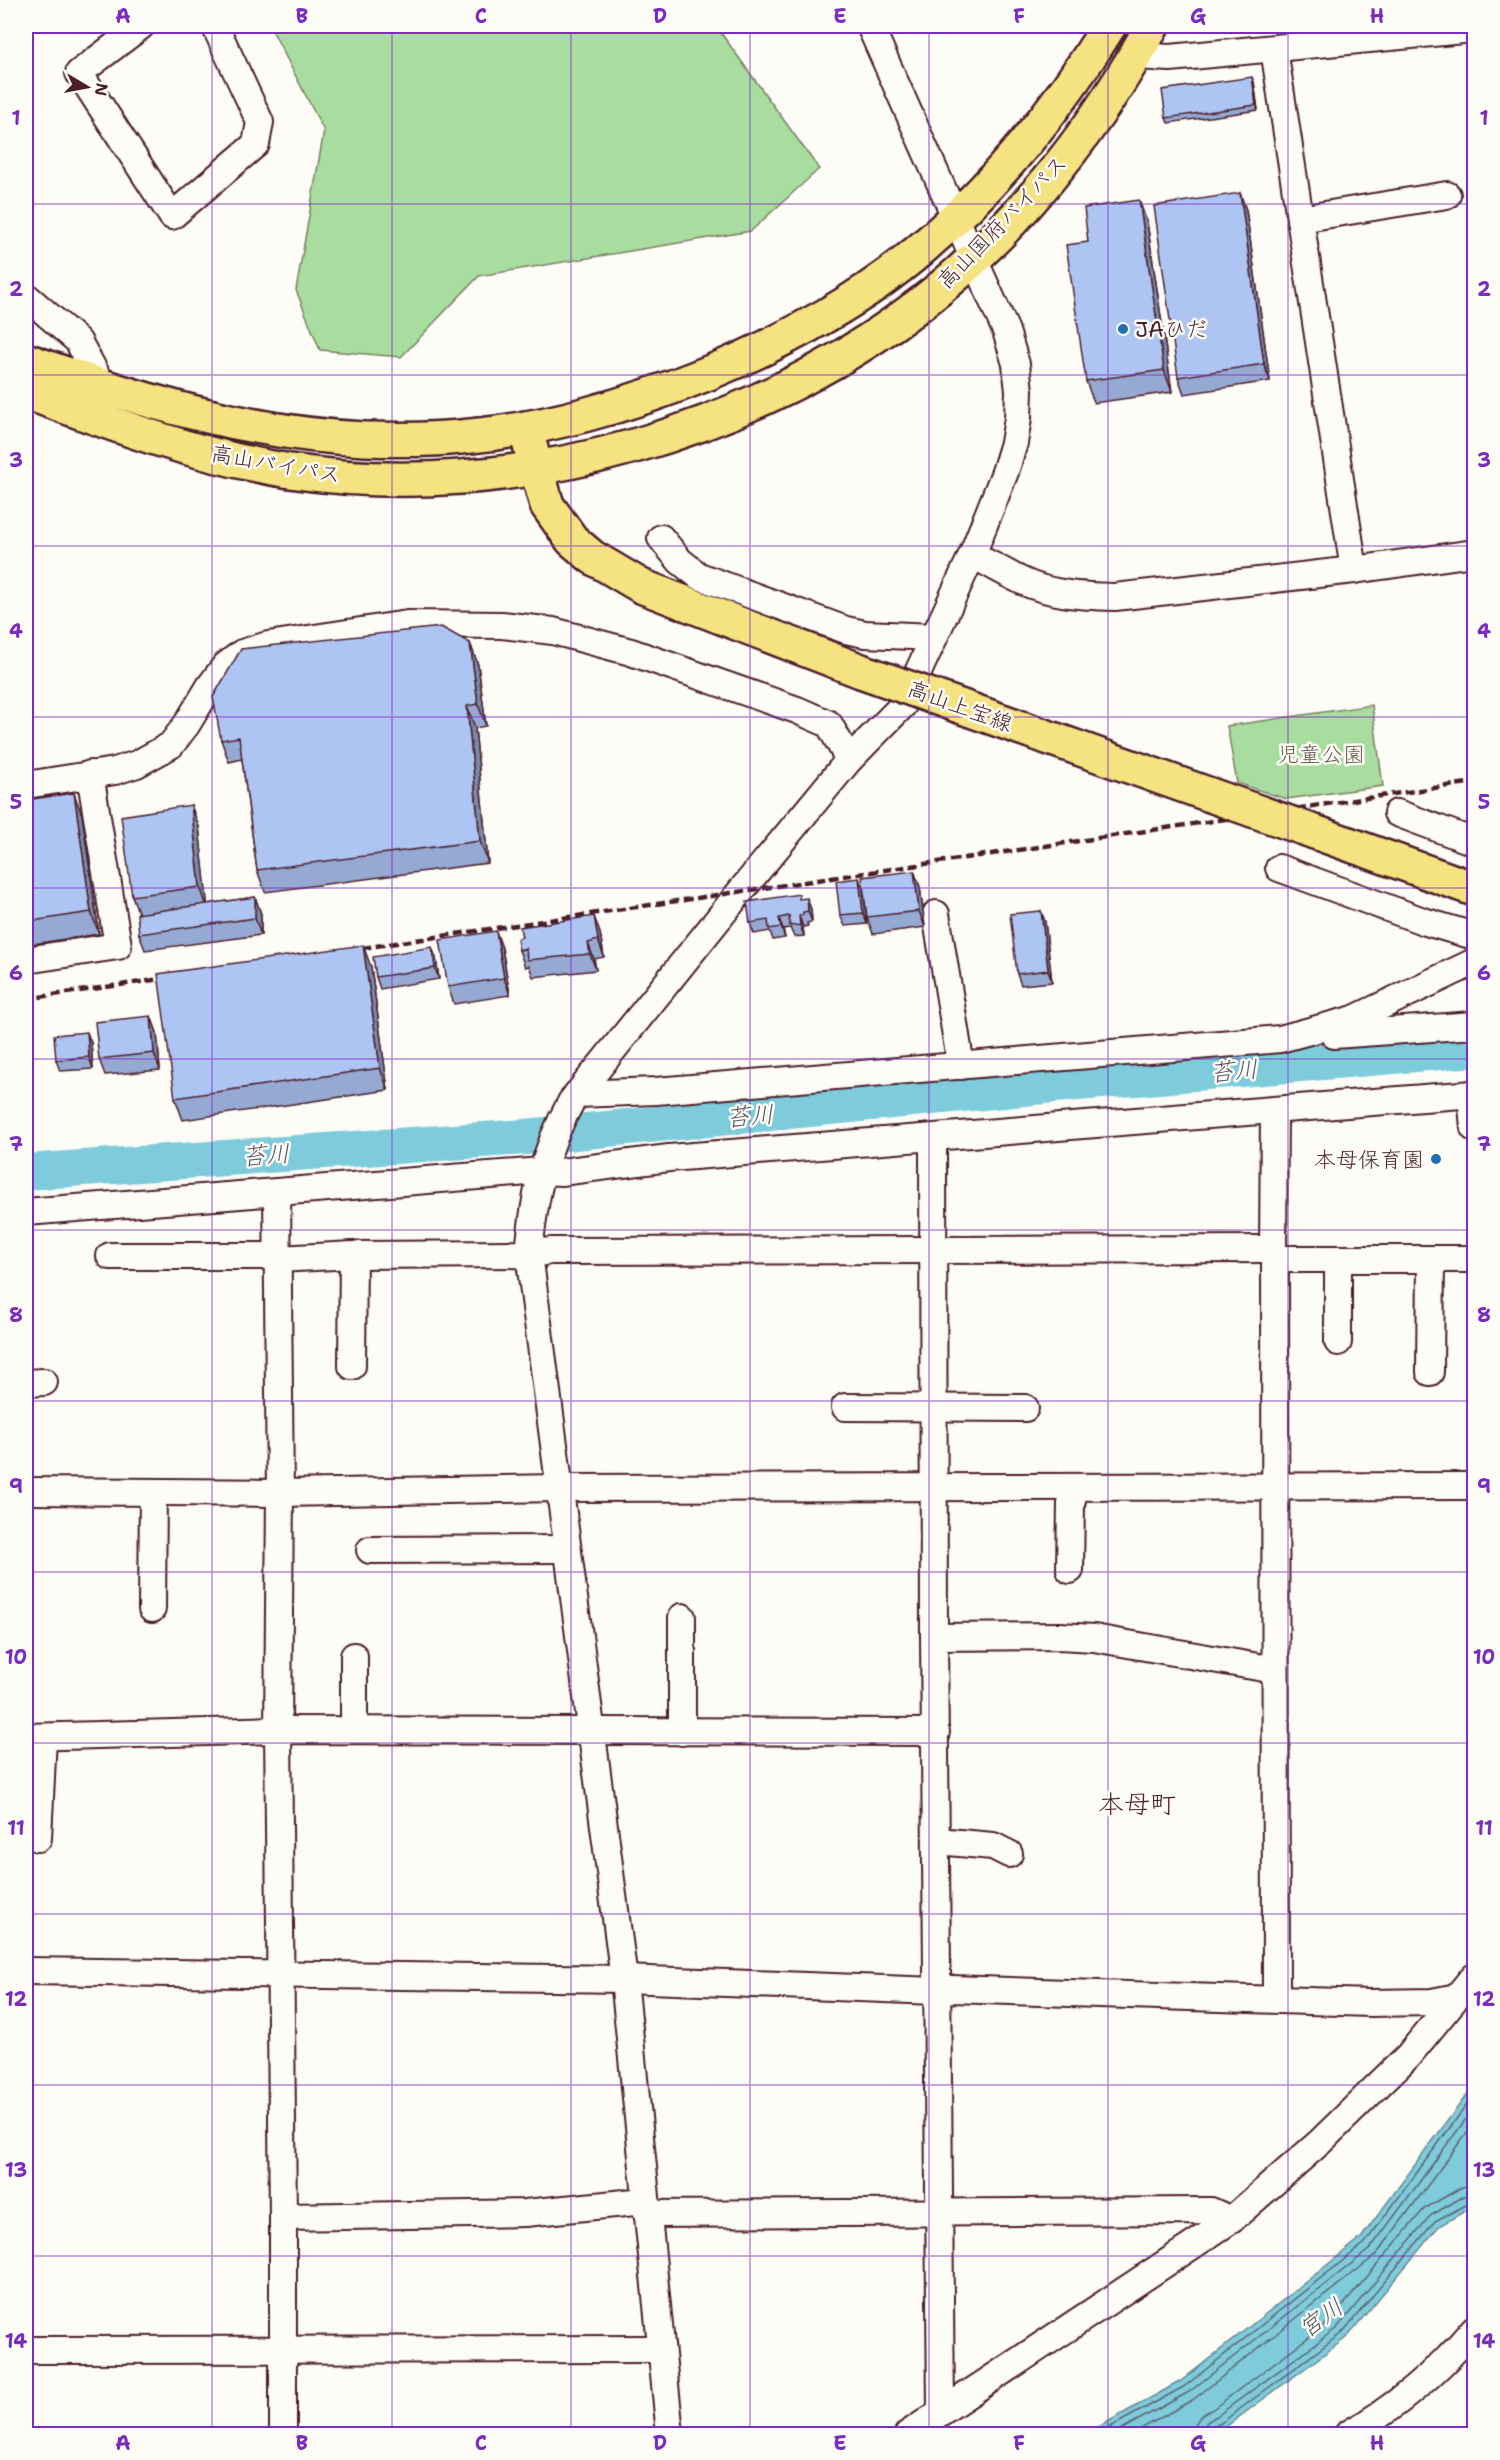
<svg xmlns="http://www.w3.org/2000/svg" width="1500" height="2460" font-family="'Shantell Sans','Klee One',sans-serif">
<rect width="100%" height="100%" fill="#fdfcf7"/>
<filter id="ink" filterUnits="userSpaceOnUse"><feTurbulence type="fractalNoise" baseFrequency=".0167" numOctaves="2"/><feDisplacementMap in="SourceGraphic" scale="12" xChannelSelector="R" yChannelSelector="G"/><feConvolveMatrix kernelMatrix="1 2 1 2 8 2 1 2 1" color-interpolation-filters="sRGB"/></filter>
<g filter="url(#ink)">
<!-- green -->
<g fill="#a9dd9f" stroke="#7a7e65" stroke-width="1.5">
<path d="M 270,26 L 716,26 L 819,169 L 751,231 L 479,276 L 401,357 L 320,350 L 296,290 L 324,131 Z"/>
<path d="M 1372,705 L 1383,786 L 1286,799 L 1237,783 L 1227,726 Z"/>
</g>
<!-- water -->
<path fill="#7eccdb" stroke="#698795" stroke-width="1.5" d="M 1474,2085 L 1474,2206 L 1439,2226 L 1346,2338 L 1224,2428 L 1210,2434 L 1086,2434 L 1181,2381 L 1361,2238 Z"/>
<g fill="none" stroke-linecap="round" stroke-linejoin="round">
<!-- shore -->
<g stroke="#5f6471" stroke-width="1.5">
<path d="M 1098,2434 L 1185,2386 L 1365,2243 L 1474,2095"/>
<path d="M 1113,2434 L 1189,2392 L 1370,2249 L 1474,2108"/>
<path d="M 1132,2434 L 1194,2399 L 1376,2255 L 1474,2123"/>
<path d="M 1193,2434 C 1194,2421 1201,2414 1213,2409 L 1330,2321 L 1424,2209 L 1462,2187 L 1474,2184"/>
<path d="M 1202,2434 C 1202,2424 1209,2420 1217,2416 L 1337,2328 L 1430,2216 L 1466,2195 L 1474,2193"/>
<path d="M 1210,2434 L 1212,2427 L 1221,2423 L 1342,2333 L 1435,2221 L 1474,2201"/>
</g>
<!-- river -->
<path stroke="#7eccdb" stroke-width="36" d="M 26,1172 L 525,1137 L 1054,1085 L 1474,1049"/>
<defs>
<g id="minor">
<path d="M 141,26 L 79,73 L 172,216 L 256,144 L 260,122 L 215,26"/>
<path d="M 1274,49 L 1354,570"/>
<path d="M 1136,56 L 1170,58 L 1474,29"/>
<path d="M 1300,219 L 1447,195"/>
<path d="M 26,296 L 78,341 L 103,387"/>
<path d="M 661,538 L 680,561 L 699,576 L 846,630 L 865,634 L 934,637"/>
<path d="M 972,555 C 989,563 1005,573 1022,581 C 1051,595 1084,596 1115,597 L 1354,570 L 1474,553"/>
<path d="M 26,785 L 115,771 L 137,764 L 171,745 L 187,724 L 210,686 L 225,666 L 242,653 L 268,645 L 407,624 L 502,625 L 553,631 L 631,652 L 797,710 L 829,724 L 849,760"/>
<path d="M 1397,813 L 1474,842"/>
<path d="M 1279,868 L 1423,921 L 1474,936"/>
<path d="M 936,914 L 961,1066"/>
<path d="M 26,960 L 118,946 L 90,774"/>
<path d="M 1334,1035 L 1474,1025"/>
<path d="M 577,1094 L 656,1091 L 1280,1039 L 1354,1019 L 1474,962"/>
<path d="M 1471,1094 L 1474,1128"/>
<path d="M 1274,1111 L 1273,1249 L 1275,1259 L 1276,1999"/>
<path d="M 933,1138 L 934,1637 L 941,2412"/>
<path d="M 277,1192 L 280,1493 L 278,1730 L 283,2217 L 283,2434"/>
<path d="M 26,1212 L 541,1171 L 561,1172 L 669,1158 L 1474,1094"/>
<path d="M 110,1256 L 279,1256"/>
<path d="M 278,1259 L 353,1255 L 529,1254 L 551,1251 L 1273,1249"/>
<path d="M 1275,1259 L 1474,1259"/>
<path d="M 1338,1342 L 1338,1260"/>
<path d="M 352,1366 L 353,1255"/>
<path d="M 1430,1372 L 1431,1260"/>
<path d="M 26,1383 L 44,1382"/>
<path d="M 845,1407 L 1025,1408"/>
<path d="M 26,1491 L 280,1493 L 559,1488 L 1474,1486"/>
<path d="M 370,1550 L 567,1549"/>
<path d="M 1070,1570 L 1071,1504 L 1075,1487"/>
<path d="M 152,1609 L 153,1492"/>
<path d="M 934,1637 L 1060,1636 L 1094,1638 L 1275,1670"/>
<path d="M 354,1656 L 354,1730"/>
<path d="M 682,1732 L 682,1617"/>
<path d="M 26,1737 L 278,1730 L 936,1732"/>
<path d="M 38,1838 L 43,1737"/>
<path d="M 937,1841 L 993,1846 L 1009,1854"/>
<path d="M 26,1971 L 624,1979 L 936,1991 L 952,1989 L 1370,2003 L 1432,2002 L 1457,1997"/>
<path d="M 647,2214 L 1211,2211 L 1231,2220"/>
<path d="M 283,2217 L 525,2213 L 645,2201"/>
<path d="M 26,2350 L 661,2349"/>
<path d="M 670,2434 L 624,1979 L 529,1254 C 534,1197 543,1152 571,1102 L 740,892 L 849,760 L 903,705 L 972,555 L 1005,472 L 1014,443 L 1018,418 L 1019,391 L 1016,364 L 1006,331 L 870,26"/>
<path d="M 908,2434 L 1231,2220 L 1320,2142 L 1408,2056 L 1474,1976"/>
<path d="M 1348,2434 C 1396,2408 1439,2370 1474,2329"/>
</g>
<g id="major">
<path d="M 525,428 L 547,505 L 572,540 L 592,557 L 641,586 L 861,671"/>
<path d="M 1354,846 L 1474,889"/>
</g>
<g id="highway">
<path d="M 26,360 C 135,399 248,434 365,439 C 400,440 436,440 471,436 C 615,422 811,344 921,249 C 995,186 1058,108 1109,26"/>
<path d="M 26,392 C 111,424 199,457 290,471 C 514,505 763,432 938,290 C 1025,219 1099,123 1152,26"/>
</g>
</defs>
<!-- minor casing -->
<use href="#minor" stroke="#4a1f2b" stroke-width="30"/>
<!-- major casing -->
<use href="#major" stroke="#4a1f2b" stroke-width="38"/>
<!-- highway casing -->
<use href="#highway" stroke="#4a1f2b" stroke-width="38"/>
<!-- minor -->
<use href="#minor" stroke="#fdfcf7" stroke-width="26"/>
<!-- major -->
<use href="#major" stroke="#f5e382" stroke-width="33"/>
<!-- highway -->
<use href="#highway" stroke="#f5e382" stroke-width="33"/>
<!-- rail -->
<g stroke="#4a1f2b" stroke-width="4.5" stroke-dasharray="9 4.5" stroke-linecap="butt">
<path d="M 349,950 L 1474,782"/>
<path d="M 26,999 L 174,977"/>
</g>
<defs>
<path id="major-bridge" d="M 861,671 L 1354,846"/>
</defs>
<!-- major-bridge casing -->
<use href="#major-bridge" stroke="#4a1f2b" stroke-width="38" stroke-linecap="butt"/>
<!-- major-bridge -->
<use href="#major-bridge" stroke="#f5e382" stroke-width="33"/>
</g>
<!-- wall -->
<g fill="#96a9d2" stroke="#4a1f2b" stroke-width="1.5">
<path d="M 1254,82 L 1258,110 L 1168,123 L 1166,118 Z"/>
<path d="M 1240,193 L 1246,210 L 1270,381 L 1184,394 L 1178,377 Z"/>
<path d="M 1147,222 L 1172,392 L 1094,403 L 1086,381 L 1088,242 Z"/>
<path d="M 470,643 L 478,665 L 486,726 L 475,728 L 488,863 L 265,892 L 257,870 L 242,759 L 229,762 L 221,740 Z"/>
<path d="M 26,800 L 82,815 L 99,934 L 26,945 Z"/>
<path d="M 191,805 L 199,827 L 207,904 L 255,897 L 261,914 L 261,935 L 145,950 L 139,934 L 139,914 L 132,896 Z"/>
<path d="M 914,871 L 920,887 L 925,927 L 873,934 L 867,917 Z"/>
<path d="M 863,889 L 867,924 L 845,926 L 840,915 Z"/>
<path d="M 800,899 L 811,909 L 812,922 L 807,923 L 808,926 L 803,927 L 804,936 L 794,937 L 790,928 L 783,929 L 785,938 L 773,940 L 770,931 L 754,934 L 750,923 Z"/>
<path d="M 1041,911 L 1045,922 L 1052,982 L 1021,985 L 1017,974 Z"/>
<path d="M 600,933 L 604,957 L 594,959 L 596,970 L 533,977 L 529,966 L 525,967 L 519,950 Z"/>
<path d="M 502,948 L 510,995 L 454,1004 L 448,987 Z"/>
<path d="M 436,958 L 439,979 L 380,989 L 376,977 Z"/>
<path d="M 371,967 L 388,1090 L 183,1120 L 175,1098 Z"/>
<path d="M 151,1016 L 157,1033 L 160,1070 L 105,1075 L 99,1059 Z"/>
<path d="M 91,1043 L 93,1069 L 60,1071 L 56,1060 Z"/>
</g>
<!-- shaded-wall -->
<g fill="#7a8aab" stroke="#4a1f2b" stroke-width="1.5">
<path d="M 1252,77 L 1254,82 L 1258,110 L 1256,105 Z"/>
<path d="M 1240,193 L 1246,210 L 1270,381 L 1264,364 Z"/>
<path d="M 1139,200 L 1147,222 L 1172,392 L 1164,370 Z"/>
<path d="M 470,643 L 478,665 L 486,726 L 478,704 Z"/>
<path d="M 467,706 L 475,728 L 488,863 L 480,841 Z"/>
<path d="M 74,793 L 82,815 L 99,934 L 91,912 Z"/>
<path d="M 191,805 L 199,827 L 208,909 L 200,887 Z"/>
<path d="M 914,871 L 920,887 L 925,927 L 919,911 Z"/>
<path d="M 859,878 L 863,889 L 867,924 L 863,913 Z"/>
<path d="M 255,897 L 261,914 L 261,935 L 255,918 Z"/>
<path d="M 807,898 L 811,909 L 812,922 L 808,911 Z"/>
<path d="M 1041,911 L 1045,922 L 1052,982 L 1048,970 Z"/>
<path d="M 594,916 L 600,933 L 604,957 L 598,940 Z"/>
<path d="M 799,916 L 803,927 L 804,936 L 800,925 Z"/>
<path d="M 779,918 L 783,929 L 785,938 L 781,927 Z"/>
<path d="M 496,931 L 502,948 L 510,995 L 504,978 Z"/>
<path d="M 588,943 L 594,959 L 596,970 L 590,954 Z"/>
<path d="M 363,945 L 371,967 L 388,1090 L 380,1068 Z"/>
<path d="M 432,947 L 436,958 L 439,979 L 435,968 Z"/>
<path d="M 151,1016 L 157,1033 L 160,1070 L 154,1053 Z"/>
<path d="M 87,1032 L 91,1043 L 93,1069 L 89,1057 Z"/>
</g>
<!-- building -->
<g fill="#aec5f4" stroke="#4a1f2b" stroke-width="1.5">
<path d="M 1252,77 L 1256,105 L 1166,118 L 1162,90 Z"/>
<path d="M 1240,193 L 1264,364 L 1178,377 L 1154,206 Z"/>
<path d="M 1139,200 L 1164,370 L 1086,381 L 1066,245 L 1088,242 L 1084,208 Z"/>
<path d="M 441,627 L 470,643 L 478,704 L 467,706 L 480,841 L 257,870 L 239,737 L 221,740 L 213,697 L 241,649 Z"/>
<path d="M 74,793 L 91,912 L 26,922 L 26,800 Z"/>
<path d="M 191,805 L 200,887 L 132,896 L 121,816 Z"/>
<path d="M 914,871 L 919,911 L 867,917 L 862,877 Z"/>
<path d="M 859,878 L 863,913 L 840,915 L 836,881 Z"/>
<path d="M 799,894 L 799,899 L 807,898 L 808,911 L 803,912 L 803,915 L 799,916 L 800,925 L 790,926 L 789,916 L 779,918 L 781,927 L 769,929 L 768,920 L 750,923 L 747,902 Z"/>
<path d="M 255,897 L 255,918 L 139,934 L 137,914 Z"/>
<path d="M 1041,911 L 1048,970 L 1017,974 L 1010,914 Z"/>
<path d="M 594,916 L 598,940 L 588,943 L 590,954 L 527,960 L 526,948 L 519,950 L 517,939 L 522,937 L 520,927 Z"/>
<path d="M 496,931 L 504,978 L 448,987 L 440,940 Z"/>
<path d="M 363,945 L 380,1068 L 175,1098 L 158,974 Z"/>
<path d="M 432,947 L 435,968 L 376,977 L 373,957 Z"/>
<path d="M 151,1016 L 154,1053 L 99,1059 L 95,1022 Z"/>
<path d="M 87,1032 L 89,1057 L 56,1060 L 54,1035 Z"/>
</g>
</g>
<!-- grid -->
<path fill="none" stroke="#7b2cbf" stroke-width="1.5" stroke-opacity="0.55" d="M 212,26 L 212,2434M 392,26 L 392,2434M 571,26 L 571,2434M 750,26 L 750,2434M 929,26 L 929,2434M 1108,26 L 1108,2434M 1288,26 L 1288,2434M 26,204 L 1474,204M 26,375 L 1474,375M 26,546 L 1474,546M 26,717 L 1474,717M 26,888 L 1474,888M 26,1059 L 1474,1059M 26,1230 L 1474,1230M 26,1401 L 1474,1401M 26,1572 L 1474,1572M 26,1743 L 1474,1743M 26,1914 L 1474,1914M 26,2085 L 1474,2085M 26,2256 L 1474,2256"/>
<!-- markers -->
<g fill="#1f6fb2" stroke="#fdfcf7" stroke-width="2">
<circle cx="1123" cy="329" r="6"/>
<circle cx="1436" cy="1159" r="6"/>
</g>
<g text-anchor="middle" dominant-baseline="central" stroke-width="5" stroke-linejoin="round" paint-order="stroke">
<!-- street labels -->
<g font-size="22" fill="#4a1f2b" stroke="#fdfcf7">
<text transform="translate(1002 222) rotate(-46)">高山国府バイパス</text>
<text transform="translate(276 464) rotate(10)">高山バイパス</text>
<text transform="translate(960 706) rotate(20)">高山上宝線</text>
</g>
<!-- poi labels -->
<g font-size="22" fill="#4a1f2b" stroke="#fdfcf7" text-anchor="start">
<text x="1135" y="329">JAひだ</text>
<text x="1424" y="1159" text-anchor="end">本母保育園</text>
</g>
<!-- park labels -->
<g font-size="22" fill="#66584e" stroke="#fdfcf7">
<text x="1321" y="754">児童公園</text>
</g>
<!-- water labels -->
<g font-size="24" font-style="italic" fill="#5a5360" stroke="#fdfcf7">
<text transform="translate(1234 1071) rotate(-5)">苔川</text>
<text transform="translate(750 1116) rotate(-5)">苔川</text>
<text transform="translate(266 1155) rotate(-4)">苔川</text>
<text transform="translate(1321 2318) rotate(-36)">宮川</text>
</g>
<!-- quarter labels -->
<g font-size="26" fill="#4a1f2b" stroke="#fdfcf7">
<text x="1137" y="1803">本母町</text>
</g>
</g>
<!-- margin -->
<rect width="1500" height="2460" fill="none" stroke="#fdfcf7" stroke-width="66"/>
<!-- north arrow -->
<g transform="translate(87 87) rotate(100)" stroke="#fdfcf7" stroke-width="4.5" paint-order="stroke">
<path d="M0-4.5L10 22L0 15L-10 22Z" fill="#4a1f2b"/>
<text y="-9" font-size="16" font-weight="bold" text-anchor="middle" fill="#4a1f2b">N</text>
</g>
<rect x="33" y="33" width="1434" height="2394" fill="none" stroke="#7b2cbf" stroke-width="2"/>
<g font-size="20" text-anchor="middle" font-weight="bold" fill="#7b2cbf">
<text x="123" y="23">A</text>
<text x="302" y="23">B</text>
<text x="481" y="23">C</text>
<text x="660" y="23">D</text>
<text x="840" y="23">E</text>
<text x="1019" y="23">F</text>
<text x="1198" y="23">G</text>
<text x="1377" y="23">H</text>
<text x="16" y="125">1</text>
<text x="1484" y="125">1</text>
<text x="16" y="296">2</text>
<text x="1484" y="296">2</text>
<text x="16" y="467">3</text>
<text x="1484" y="467">3</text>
<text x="16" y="638">4</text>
<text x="1484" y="638">4</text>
<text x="16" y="809">5</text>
<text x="1484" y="809">5</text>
<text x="16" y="980">6</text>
<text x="1484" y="980">6</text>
<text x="16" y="1151">7</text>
<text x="1484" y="1151">7</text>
<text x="16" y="1322">8</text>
<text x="1484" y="1322">8</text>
<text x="16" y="1493">9</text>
<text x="1484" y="1493">9</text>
<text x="16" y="1664">10</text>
<text x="1484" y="1664">10</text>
<text x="16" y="1835">11</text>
<text x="1484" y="1835">11</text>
<text x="16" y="2006">12</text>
<text x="1484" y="2006">12</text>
<text x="16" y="2177">13</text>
<text x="1484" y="2177">13</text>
<text x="16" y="2348">14</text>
<text x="1484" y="2348">14</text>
<text x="123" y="2450">A</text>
<text x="302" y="2450">B</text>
<text x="481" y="2450">C</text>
<text x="660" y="2450">D</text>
<text x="840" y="2450">E</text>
<text x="1019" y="2450">F</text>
<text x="1198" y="2450">G</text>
<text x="1377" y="2450">H</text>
</g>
</svg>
